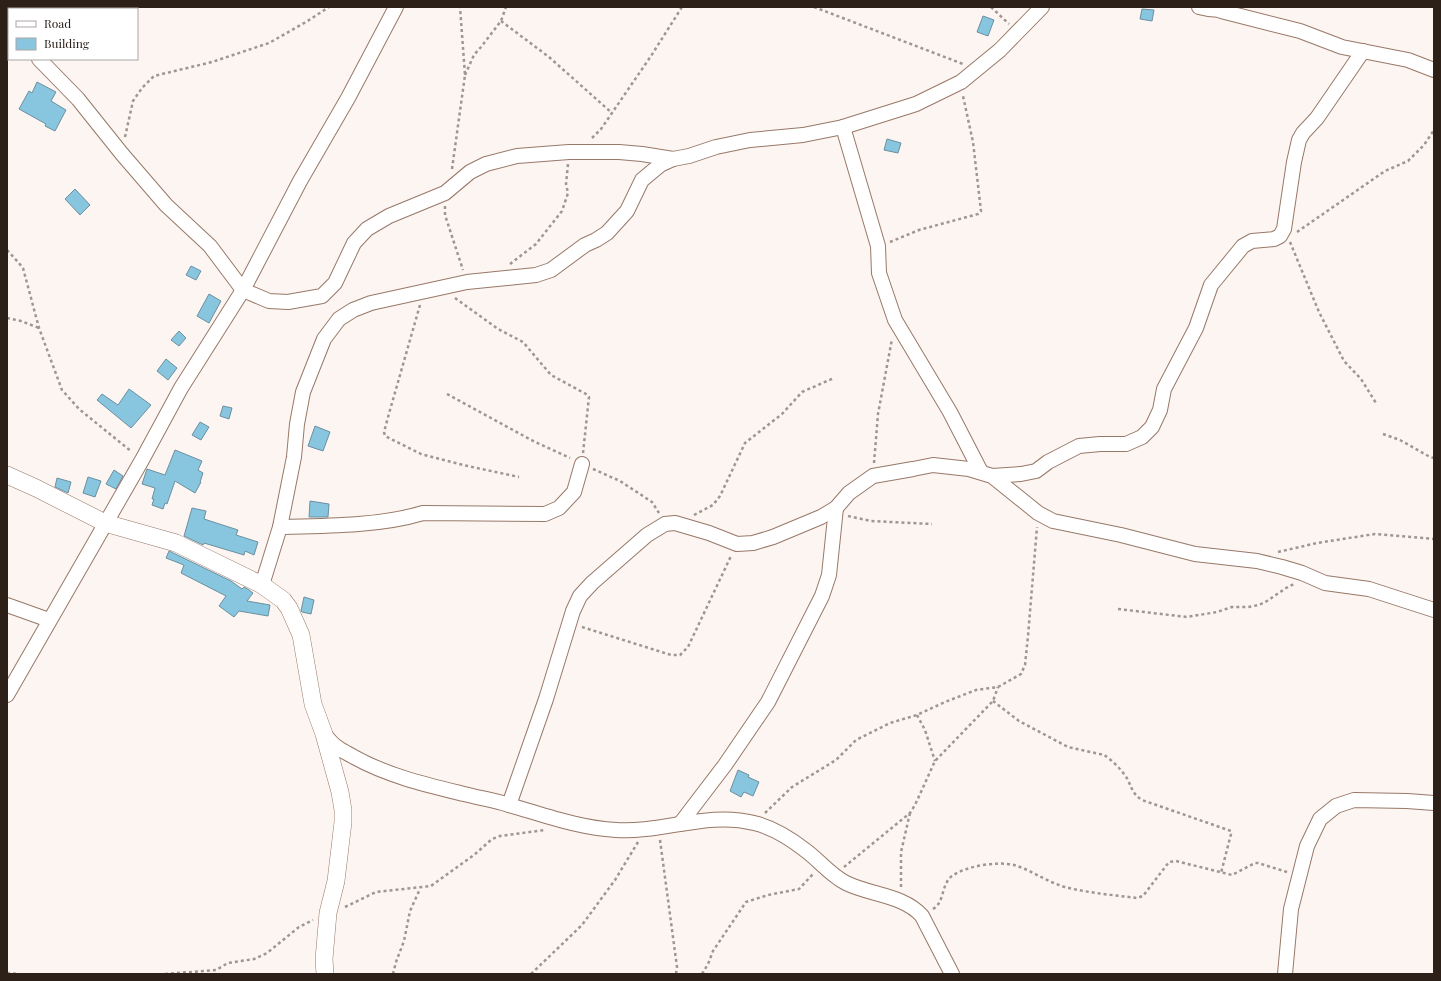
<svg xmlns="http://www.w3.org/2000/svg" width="1441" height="981" font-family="'Playfair Display',serif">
<rect width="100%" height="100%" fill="#fcf5f1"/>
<!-- building -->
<g fill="#88c5de" stroke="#6b90a0">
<path d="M 1142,9 L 1154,10 L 1152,21 L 1140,19 Z"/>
<path d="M 983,16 L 994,20 L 988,36 L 977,32 Z"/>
<path d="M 37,82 L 56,92 L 51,101 L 66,110 L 55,131 L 45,126 L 46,124 L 19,109 L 29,91 L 32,93 Z"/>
<path d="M 887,139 L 901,143 L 898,153 L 884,150 Z"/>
<path d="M 75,189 L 90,205 L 80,215 L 65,199 Z"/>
<path d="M 191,266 L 201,271 L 196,280 L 186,275 Z"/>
<path d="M 209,294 L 221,301 L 209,323 L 197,316 Z"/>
<path d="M 179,331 L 186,338 L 179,346 L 171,340 Z"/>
<path d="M 166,359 L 177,368 L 168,380 L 157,371 Z"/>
<path d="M 129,389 L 151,405 L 131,428 L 97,400 L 102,394 L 118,405 Z"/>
<path d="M 223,406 L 232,408 L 229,419 L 220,416 Z"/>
<path d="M 200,422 L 209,427 L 201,440 L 192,435 Z"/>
<path d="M 315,426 L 330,432 L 323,451 L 308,446 Z"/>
<path d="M 175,450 L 202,461 L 198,470 L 203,473 L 200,482 L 201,482 L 195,493 L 175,481 L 167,504 L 165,503 L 163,509 L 152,505 L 154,499 L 152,499 L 155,488 L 142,484 L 147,469 L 165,475 Z"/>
<path d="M 114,470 L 123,476 L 116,489 L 106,484 Z"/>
<path d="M 88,477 L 101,481 L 95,497 L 83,493 Z"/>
<path d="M 57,478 L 71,482 L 68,493 L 55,487 Z"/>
<path d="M 310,501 L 329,504 L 328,517 L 309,517 Z"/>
<path d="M 192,508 L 206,511 L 204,519 L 238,530 L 236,535 L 258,542 L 254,555 L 245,551 L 244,555 L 204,543 L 203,545 L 184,536 Z"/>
<path d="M 169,551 L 231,581 L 242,589 L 244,587 L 249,590 L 253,593 L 247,601 L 270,605 L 268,616 L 239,611 L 234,617 L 219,606 L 226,596 L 181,573 L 184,565 L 166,558 Z"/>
<path d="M 304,597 L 314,600 L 311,614 L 302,612 L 301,611 Z"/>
<path d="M 738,770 L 749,775 L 748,777 L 759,782 L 753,796 L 744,792 L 741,797 L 730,791 Z"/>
</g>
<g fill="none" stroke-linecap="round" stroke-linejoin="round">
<defs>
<g id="minor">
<path d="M 1199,7 C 1210,10 1219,11 1230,8"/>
<path d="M 1221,11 L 1300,31 L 1342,47 L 1408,60 L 1434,70"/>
<path d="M 7,29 L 9,31"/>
<path d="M 39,59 L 78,99 L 122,154 L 166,205 L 210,246 L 243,290 L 269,301 L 288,302 L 322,296 L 335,283 L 354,243 L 367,229 L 389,216 L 445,193 L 470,172 L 486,164 L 517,156 L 569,152 L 619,152 L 642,154 L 673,159 L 689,156 L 716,147 L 750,140 L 803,135 L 843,127 L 916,104 L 961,82 L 1000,50 L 1042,7"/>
<path d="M 843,127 L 878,246 L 879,273 L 895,320 L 950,412 L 981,472"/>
<path d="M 992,476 L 1021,474 L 1036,471 L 1048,462 L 1079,446 L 1100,444 L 1126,444 L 1142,437 L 1152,427 L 1160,410 L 1164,389 L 1196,328 L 1211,285 L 1243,246 L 1252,241 L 1274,239 L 1280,236 L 1284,229 L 1294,162 L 1299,140 L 1303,133 L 1317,118 L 1363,51"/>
<path d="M 280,527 C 326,526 380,526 423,513 L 545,514 L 559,508 L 574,492 L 582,464"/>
<path d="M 262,585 L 280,527 L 294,457 L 297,424 L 303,392 L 324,339 L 339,319 L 353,310 L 371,303 L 467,282 L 536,275 L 551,270 L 585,245 L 596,240 L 607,233 L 627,211 L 642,180 L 660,165 L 673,159"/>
<path d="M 7,605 L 49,620"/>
<path d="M 7,695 L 142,460 L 181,388 L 243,290 L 300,181 L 348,98 L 396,7"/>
<path d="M 324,734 C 328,738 332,744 337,747 C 342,751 349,754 354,757 C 388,776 427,785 464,794 C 479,798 494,800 509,805 C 544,815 579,828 616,830 C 662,833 708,811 754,823 C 771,827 791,839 805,850 C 819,860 830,875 846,883 C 870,895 904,895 922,916 L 952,974"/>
<path d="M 509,805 L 546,699 L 573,611 L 580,596 L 592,583 L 647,535 L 665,524 L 675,523 L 709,533 L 737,544 L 753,543 L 773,537 L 821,517 L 836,508 L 849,493 L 873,476 L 913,469 L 933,465 L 969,469 L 992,476 L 1038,513 L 1053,521 L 1121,535 L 1195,554 L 1257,561 L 1282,567 L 1302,573 L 1325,583 L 1369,589 L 1434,610"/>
<path d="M 680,824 L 725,765 L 768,702 L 822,596 L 829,575 L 836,508"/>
<path d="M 1285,974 L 1291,909 L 1307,846 L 1320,819 L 1336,806 L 1354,800 L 1407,801 L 1434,803"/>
</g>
<path id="tertiary" d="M 7,475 L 36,488 L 105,523 L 176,543 L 262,585 L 283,600 L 289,608 L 301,635 L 313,704 L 324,734 L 340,792 L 343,810 L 343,822 L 336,881 L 328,913 L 324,959 L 325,974"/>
</defs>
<!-- minor casing -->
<use href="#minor" stroke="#987868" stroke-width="16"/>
<!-- tertiary casing -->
<use href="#tertiary" stroke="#987868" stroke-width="18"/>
<!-- path -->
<g stroke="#9f9690" stroke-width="2.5" stroke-dasharray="3 3" stroke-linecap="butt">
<path d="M 814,7 L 963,64"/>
<path d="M 991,7 L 1009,24"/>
<path d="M 501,21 L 549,57 L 612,113"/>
<path d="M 465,75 L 474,55 L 481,47 L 501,21 L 506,7"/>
<path d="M 125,137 L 133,101 L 142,88 L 154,76 L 212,62 L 269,43 L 306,22 L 329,7"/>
<path d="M 592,138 L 601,129 L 651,56 L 682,7"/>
<path d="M 452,169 L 465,75 L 460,7"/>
<path d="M 445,206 L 445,215 L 463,270"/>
<path d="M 1297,232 L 1385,171 L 1408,161 L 1424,145 L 1434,130"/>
<path d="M 890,242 L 919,230 L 978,214 L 981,211 L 973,142 L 963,96"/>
<path d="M 1290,242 L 1319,312 L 1344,361 L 1361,379 L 1376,403"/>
<path d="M 7,250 L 18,262 L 23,268 L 39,328 L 62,390 L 79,409 L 132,452"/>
<path d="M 510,264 L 536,244 L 562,211 L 568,193 L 566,184 L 568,164"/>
<path d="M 455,298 L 498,329 L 523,342 L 551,375 L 586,394 L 589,397 L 583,453"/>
<path d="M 420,305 L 390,410 L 384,432 L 385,436 L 421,454 L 463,465 L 519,477"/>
<path d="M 7,318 L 21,321 L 39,328"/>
<path d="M 447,394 L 535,442 L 570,458"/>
<path d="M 1383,434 L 1400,440 L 1430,457 L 1434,458"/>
<path d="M 874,463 L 878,414 L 892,339"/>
<path d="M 593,469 L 620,481 L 652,502 L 659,513"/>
<path d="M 694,515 L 713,505 L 720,496 L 745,443 L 782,414 L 802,392 L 834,378"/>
<path d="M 848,516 L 871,521 L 932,524"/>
<path d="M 1278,552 L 1317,543 L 1375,534 L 1434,539"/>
<path d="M 1118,609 L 1187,617 L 1217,612 L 1232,607 L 1248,607 L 1259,605 L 1267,601 L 1286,588 L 1294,584"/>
<path d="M 582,627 L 671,655 L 680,655 L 688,647 L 731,556"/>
<path d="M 993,701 L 1019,721 L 1068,747 L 1104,755 C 1112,760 1123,771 1128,780 C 1132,789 1133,794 1142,800 L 1231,831 L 1231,834 L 1221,873"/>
<path d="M 917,715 L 925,730 L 935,761"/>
<path d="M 765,813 L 792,787 L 836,760 L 856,740 L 890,723 L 917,715 L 945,702 L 976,690 L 998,687 L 1021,674 L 1025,665 L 1028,636 L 1037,527"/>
<path d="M 660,840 L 677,967 L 676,974"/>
<path d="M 844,867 L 910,813 L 915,805 L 935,761 L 993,701 L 998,687"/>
<path d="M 901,887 L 901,852 L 910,813"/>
<path d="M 345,907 L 376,892 L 431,886 L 474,855 L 492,839 L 500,836 L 545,830"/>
<path d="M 933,909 C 945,902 941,884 952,876 C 966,866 997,861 1014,865 C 1031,870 1047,882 1065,887 C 1088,893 1113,895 1137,898 L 1143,896 L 1169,862 L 1176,861 L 1232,875 L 1255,863 L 1258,863 L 1287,872"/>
<path d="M 7,973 L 18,974"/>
<path d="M 165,974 L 216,970 L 228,963 L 254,959 L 267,953 L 299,927 L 313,920"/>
<path d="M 393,974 L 396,962 L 404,941 L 410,911 L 420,889"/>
<path d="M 531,974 L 582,925 L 615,880 L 638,842"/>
<path d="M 702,974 L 708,964 L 713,951 L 746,902 L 768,895 L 799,889 L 813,874"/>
</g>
<!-- minor -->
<use href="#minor" stroke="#fff" stroke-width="14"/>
<!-- tertiary -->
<use href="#tertiary" stroke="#fff" stroke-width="17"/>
</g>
<!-- border -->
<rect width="1441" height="981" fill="none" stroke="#2c2019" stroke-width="16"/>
<!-- legend -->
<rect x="8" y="8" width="130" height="52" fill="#ffffff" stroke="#aba6a3"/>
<rect x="16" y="21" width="20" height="6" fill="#ffffff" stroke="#aba6a3"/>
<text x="44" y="28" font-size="12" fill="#2c2019">Road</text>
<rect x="16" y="38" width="20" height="12" fill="#88c5de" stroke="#aba6a3"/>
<text x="44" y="48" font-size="12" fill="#2c2019">Building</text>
</svg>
